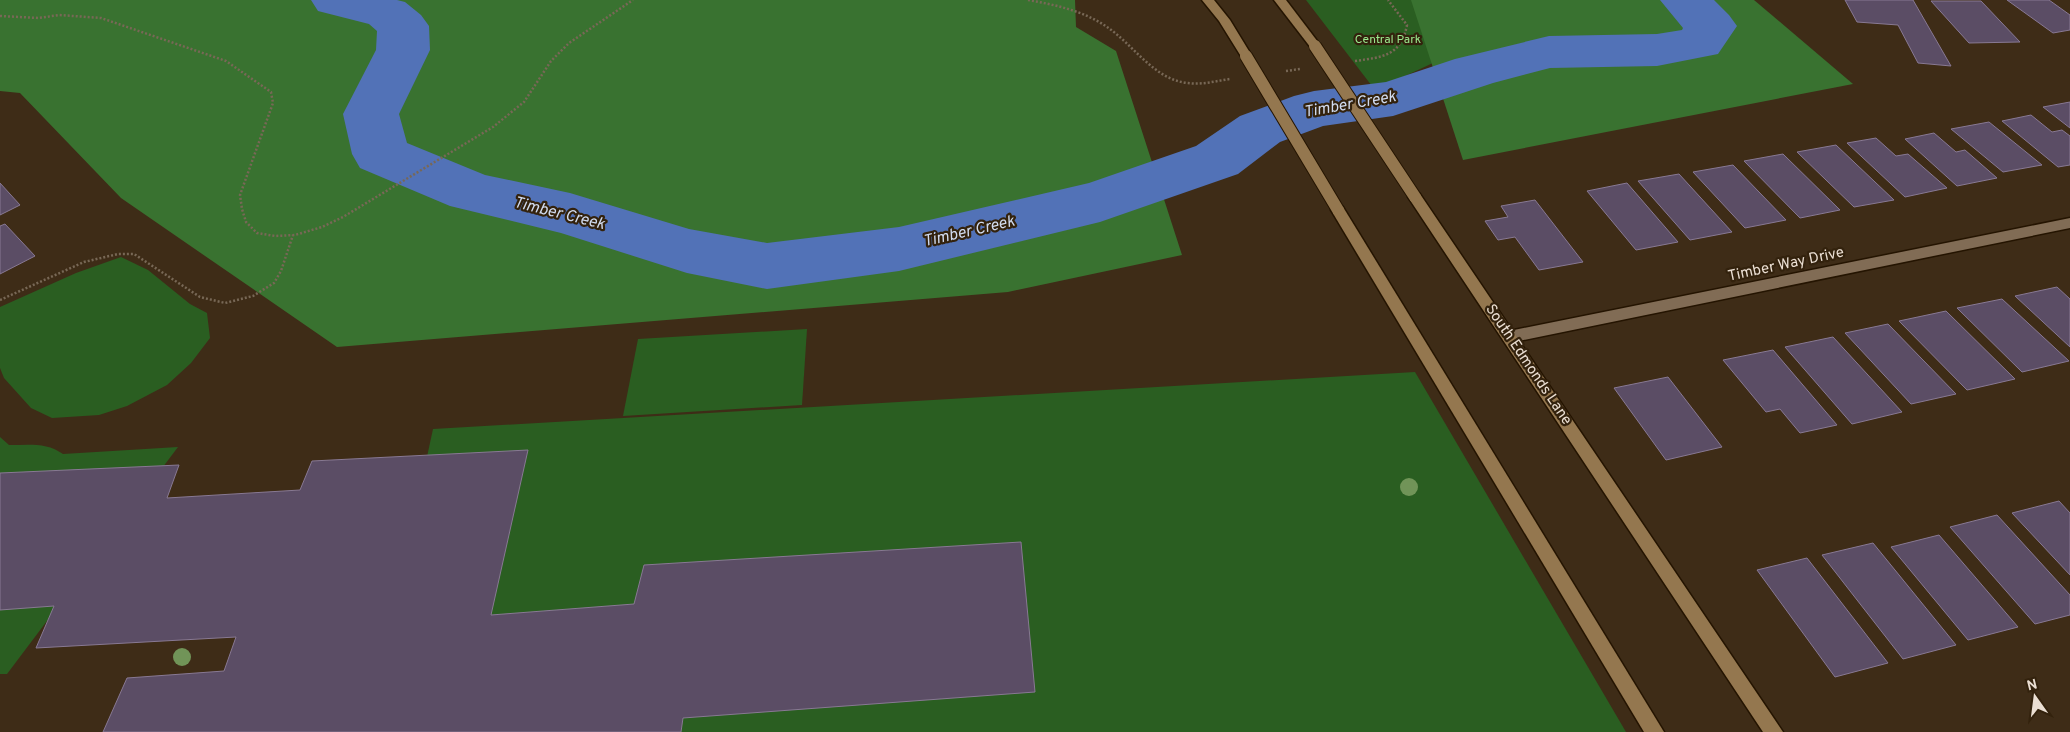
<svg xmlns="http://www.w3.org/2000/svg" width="2070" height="732" font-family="Overpass,sans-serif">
<rect width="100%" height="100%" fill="#3e2c17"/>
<!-- green -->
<g fill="#2a5e21">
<path d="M 1306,0 L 1663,0 L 1478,42 L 1375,90 Z"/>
<path d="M 121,257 L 148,270 L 190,304 L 207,313 L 210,338 L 191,363 L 167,385 L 127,406 L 99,415 L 52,418 L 31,408 L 4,378 L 0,368 L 0,307 L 76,273 Z"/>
<path d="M 807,329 L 802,405 L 623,416 L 638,339 Z"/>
<path d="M 1415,372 L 1626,732 L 448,732 L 425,466 L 433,429 Z"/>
<path d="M 0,437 L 9,445 C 28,445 47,442 63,454 L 178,447 L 7,674 L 0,674 Z"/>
</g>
<!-- forest -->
<g fill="#397230">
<path d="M 0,0 L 1075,0 L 1076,27 L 1116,51 L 1182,255 L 1008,292 L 337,347 L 121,198 L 20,93 L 0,91 Z"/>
<path d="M 1411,0 L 1754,0 L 1853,84 L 1463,160 Z"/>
</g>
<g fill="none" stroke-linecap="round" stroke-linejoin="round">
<!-- river -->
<path fill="#5272b7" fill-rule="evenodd" d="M 311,0 L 397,0 L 405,2 L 421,15 L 429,26 L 430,50 L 399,114 L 407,143 L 485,175 L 570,193 L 689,229 L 767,243 L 899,227 L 1089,183 L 1196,146 L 1240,116 L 1294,96 L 1314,91 L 1386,82 L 1455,59 L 1549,36 L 1657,34 L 1682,30 L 1683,28 L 1660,0 L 1714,0 L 1729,15 L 1737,26 L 1718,54 L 1657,66 L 1550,68 L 1493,83 L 1393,116 L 1323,126 L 1280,142 L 1238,174 L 1100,222 L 899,271 L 767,289 L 687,273 L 561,233 L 450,206 L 360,168 L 352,154 L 343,114 L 376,50 L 377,31 L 369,24 L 318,11 Z"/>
</g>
<!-- building -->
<g fill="#5b4d65" stroke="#887993">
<path d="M 1845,0 L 1913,0 L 1951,66 L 1918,63 L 1898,25 L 1857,22 Z"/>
<path d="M 2007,0 L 2049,0 L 2070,15 L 2070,30 L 2053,33 Z"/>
<path d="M 1931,1 L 1981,1 L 2020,42 L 1969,43 Z"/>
<path d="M 2070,102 L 2070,128 L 2043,107 Z"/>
<path d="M 2031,115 L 2052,132 L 2062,130 L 2070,136 L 2070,165 L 2058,167 L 2002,121 Z"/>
<path d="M 1989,122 L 2042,165 L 2003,172 L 1951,129 Z"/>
<path d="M 1934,133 L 1956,152 L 1965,150 L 1997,178 L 1957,186 L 1905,139 Z"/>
<path d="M 1876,138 L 1896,156 L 1908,154 L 1947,188 L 1905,197 L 1847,143 Z"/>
<path d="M 1836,145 L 1894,200 L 1854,207 L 1797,152 Z"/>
<path d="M 1783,154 L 1840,210 L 1800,218 L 1744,161 Z"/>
<path d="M 1733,165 L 1786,220 L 1745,228 L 1693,172 Z"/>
<path d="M 1679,174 L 1732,232 L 1690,240 L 1638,181 Z"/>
<path d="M 0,183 L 20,205 L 0,215 Z"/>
<path d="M 1627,183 L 1678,242 L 1636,250 L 1587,191 Z"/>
<path d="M 1535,200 L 1583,262 L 1539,270 L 1515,237 L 1498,240 L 1485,221 L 1508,217 L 1501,206 Z"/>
<path d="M 5,224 L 35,256 L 0,274 L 0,226 Z"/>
<path d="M 2057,287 L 2070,299 L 2070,347 L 2015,296 Z"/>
<path d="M 2002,299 L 2069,361 L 2022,372 L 1957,308 Z"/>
<path d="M 1946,311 L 2015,379 L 1967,390 L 1899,321 Z"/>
<path d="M 1888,324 L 1956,394 L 1911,404 L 1845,333 Z"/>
<path d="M 1833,337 L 1902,412 L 1852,424 L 1785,347 Z"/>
<path d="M 1773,350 L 1837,425 L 1800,433 L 1780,409 L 1766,412 L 1723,360 Z"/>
<path d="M 1668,377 L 1722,447 L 1666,460 L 1614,388 Z"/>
<path d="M 528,450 L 491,615 L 634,604 L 644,565 L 1021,542 L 1035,692 L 683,718 L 681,732 L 103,732 L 127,678 L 224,671 L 236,637 L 36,648 L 54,606 L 0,610 L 0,473 L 179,465 L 167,498 L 300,490 L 312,461 Z"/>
<path d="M 2059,501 L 2070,513 L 2070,575 L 2012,513 Z"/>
<path d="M 1997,515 L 2070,595 L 2070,615 L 2035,624 L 1950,527 Z"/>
<path d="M 1939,535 L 2018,627 L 1968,640 L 1891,547 Z"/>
<path d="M 1873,543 L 1956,645 L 1903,659 L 1822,555 Z"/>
<path d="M 1807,558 L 1888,663 L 1835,677 L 1757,570 Z"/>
</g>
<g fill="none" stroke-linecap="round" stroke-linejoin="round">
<defs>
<path id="street" d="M 2070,218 L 2070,228 L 1509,343 L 1504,341 L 1502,337 L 1504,333 L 1509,331 Z"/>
<g id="secondary">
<path d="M 1202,0 L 1214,0 L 1230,20 L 1252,56 L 1250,58 L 1242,58 L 1219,21 Z"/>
<path d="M 1274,0 L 1286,0 L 1321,46 L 1319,48 L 1311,48 Z"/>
<path d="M 1415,192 L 1420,194 L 1783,732 L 1763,732 L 1410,200 L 1408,197 L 1410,194 Z"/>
<path d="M 1338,205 L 1343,207 L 1664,732 L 1644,732 L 1331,210 L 1333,207 Z"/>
</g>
</defs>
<!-- street casing -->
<use href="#street" stroke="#241401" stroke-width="3"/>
<!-- secondary casing -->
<use href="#secondary" stroke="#241401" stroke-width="3"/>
<!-- path -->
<g stroke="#786856" stroke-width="2.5" stroke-dasharray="2 2" stroke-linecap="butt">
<path d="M 1028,0 C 1056,5 1084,11 1107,27 C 1134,45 1154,80 1188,83 C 1202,85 1216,81 1230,79"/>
<path d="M 0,16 L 39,18 L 59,15 L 101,18 L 226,61 L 271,92 L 273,103 L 240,195 L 242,209 L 246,222 L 257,233 L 275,236 L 295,235 L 322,227 L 343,217 L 493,127 L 524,102 L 551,61 L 569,43 L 633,0"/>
<path d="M 1355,61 C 1383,57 1401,56 1407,25 L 1388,0"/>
<path d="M 1286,71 L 1300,69"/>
<path d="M 0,300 L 84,262 L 118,254 L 134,254 L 200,297 L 225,303 L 253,296 L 274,283 L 281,271 L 293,235"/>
</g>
<!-- street -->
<use href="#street" fill="#816c55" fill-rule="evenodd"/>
<!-- secondary -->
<use href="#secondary" fill="#94774f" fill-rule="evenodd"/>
<defs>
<g id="secondary-bridge">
<path d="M 1315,46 L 1415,197"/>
<path d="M 1246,56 L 1338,210"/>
</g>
</defs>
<!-- secondary-bridge casing -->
<use href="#secondary-bridge" stroke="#241401" stroke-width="14" stroke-linecap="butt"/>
<!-- secondary-bridge -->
<use href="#secondary-bridge" stroke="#94774f" stroke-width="12"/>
</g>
<!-- trees -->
<g fill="#719458">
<circle cx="1409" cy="487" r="9"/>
<circle cx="182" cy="657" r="9"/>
</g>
<g text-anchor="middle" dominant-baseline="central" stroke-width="4.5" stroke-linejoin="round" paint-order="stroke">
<!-- far-park labels -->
<g font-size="12" fill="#9be98e" stroke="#33220d">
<text x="1388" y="40">Central Park</text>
</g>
<!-- street labels -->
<g font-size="15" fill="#ebdfd3" stroke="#33220d">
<text transform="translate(1786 265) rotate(-12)">Timber Way Drive</text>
<text transform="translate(1528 365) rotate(56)">South Edmonds Lane</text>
</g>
<!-- water labels -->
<g font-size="16" font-style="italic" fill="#d1dbef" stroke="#33220d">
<text transform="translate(1350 105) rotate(-10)">Timber Creek</text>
<text transform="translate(559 214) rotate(14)">Timber Creek</text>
<text transform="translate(969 232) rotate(-13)">Timber Creek</text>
</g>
</g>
<!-- north arrow -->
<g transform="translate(2035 697) rotate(346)" stroke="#33220d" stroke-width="4" paint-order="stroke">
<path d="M0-4L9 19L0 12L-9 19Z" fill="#ebdfd3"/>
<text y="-8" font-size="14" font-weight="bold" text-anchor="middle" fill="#ebdfd3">N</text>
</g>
</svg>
